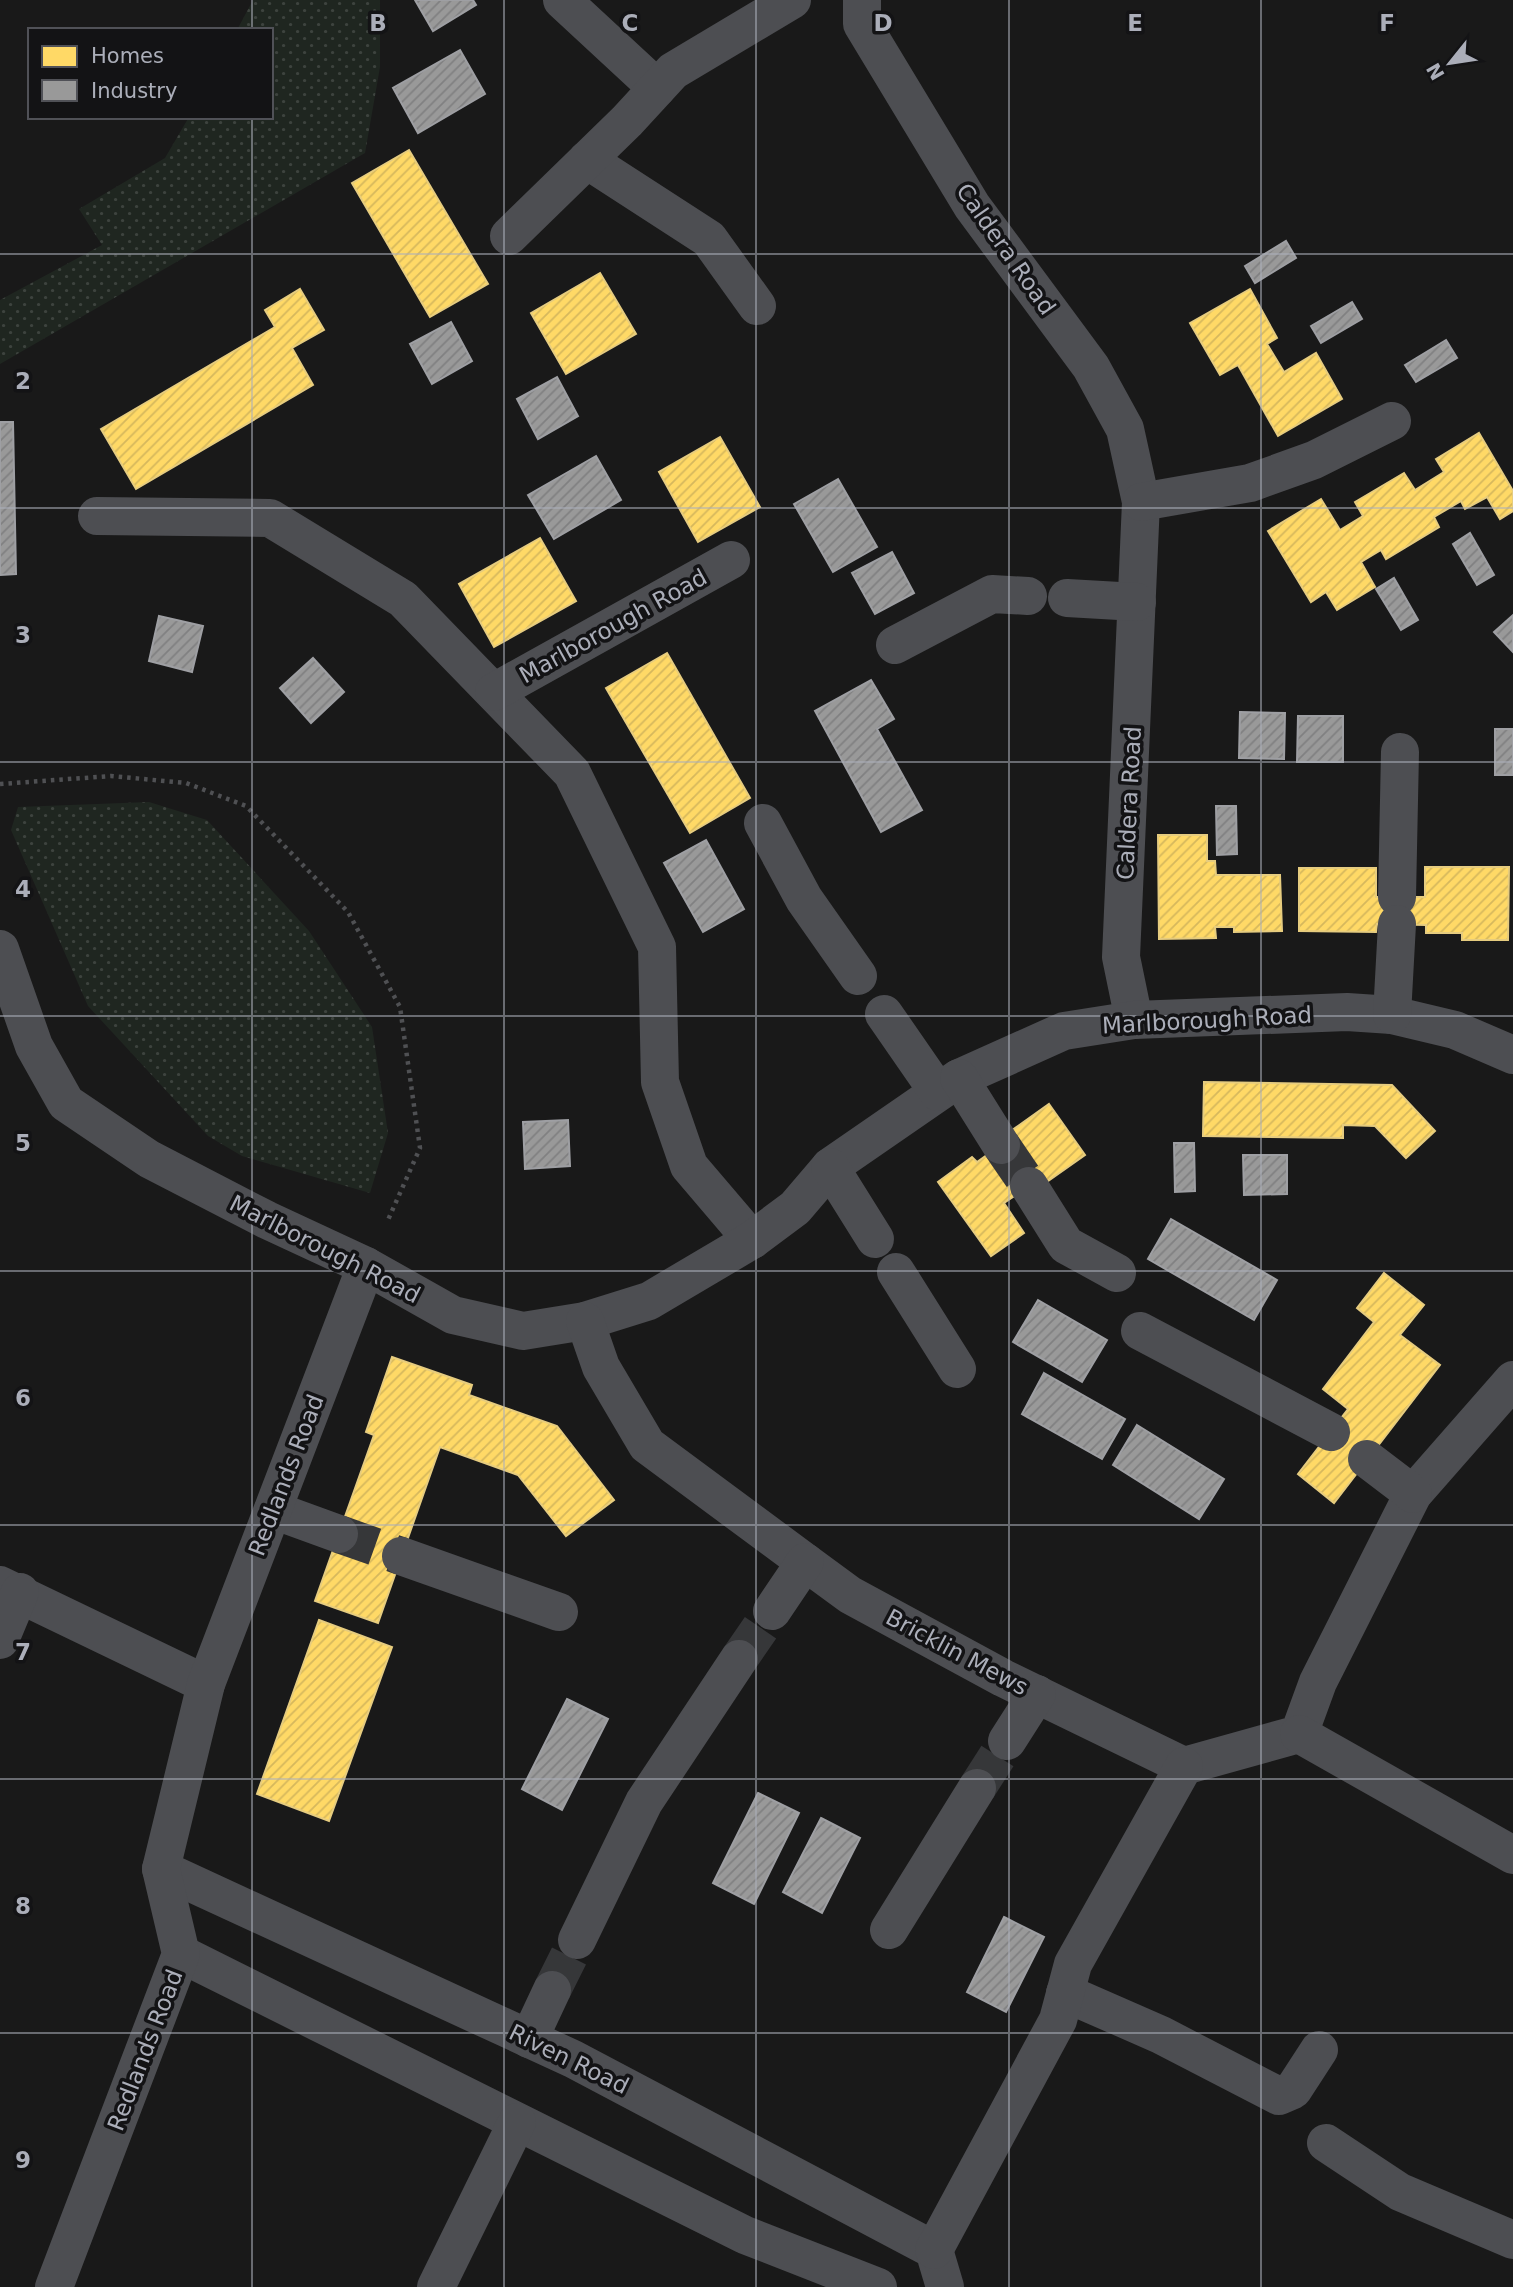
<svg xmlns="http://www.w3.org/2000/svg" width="1513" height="2287" font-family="'DejaVu Sans',sans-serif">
<defs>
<pattern id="grass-dots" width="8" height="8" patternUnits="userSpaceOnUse" patternTransform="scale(1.75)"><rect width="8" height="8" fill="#1f2620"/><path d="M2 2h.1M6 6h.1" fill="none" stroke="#3d433e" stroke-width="1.8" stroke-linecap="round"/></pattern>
<pattern id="homes-hatch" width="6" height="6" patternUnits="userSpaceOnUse" patternTransform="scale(1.75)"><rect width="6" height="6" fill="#ffd966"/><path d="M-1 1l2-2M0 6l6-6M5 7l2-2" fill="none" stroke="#d6b85d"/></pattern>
<pattern id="industry-hatch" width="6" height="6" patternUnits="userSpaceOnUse" patternTransform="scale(1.75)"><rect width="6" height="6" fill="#999"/><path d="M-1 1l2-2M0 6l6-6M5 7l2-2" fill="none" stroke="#808081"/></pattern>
</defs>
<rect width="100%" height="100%" fill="#191919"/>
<!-- grass -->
<g fill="url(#grass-dots)">
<path d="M 253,0 L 380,0 L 380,67 L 365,153 L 0,364 L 0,300 L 102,245 L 79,209 L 165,158 L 189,117 L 271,117 L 271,30 L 237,30 Z"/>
<path d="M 149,802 L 207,820 L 309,931 L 372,1027 L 388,1133 L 370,1193 L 242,1156 L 208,1136 L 88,1006 L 11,830 L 18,807 Z"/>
</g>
<!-- homes -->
<g fill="url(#homes-hatch)" stroke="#e6cc7f" stroke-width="2">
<path d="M 409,150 L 488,284 L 430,317 L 352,183 Z"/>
<path d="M 600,273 L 636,334 L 566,374 L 531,313 Z"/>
<path d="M 300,289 L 324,330 L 292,348 L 313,385 L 136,489 L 101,429 L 275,327 L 265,310 Z"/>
<path d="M 1250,289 L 1277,338 L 1267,344 L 1284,372 L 1316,353 L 1342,399 L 1278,436 L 1238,365 L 1220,375 L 1190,323 Z"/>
<path d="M 1479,433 L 1513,491 L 1513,511 L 1500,519 L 1487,497 L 1465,509 L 1461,501 L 1434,517 L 1439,527 L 1386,559 L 1381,550 L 1361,562 L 1375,587 L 1337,610 L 1326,592 L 1311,602 L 1268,531 L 1321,499 L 1340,530 L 1363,516 L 1355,502 L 1404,473 L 1415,490 L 1444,472 L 1436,459 Z"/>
<path d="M 720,437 L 760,507 L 698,542 L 659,472 Z"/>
<path d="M 540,538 L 576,601 L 494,647 L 459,584 Z"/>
<path d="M 667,653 L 750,798 L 690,833 L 606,688 Z"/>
<path d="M 1158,835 L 1207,835 L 1207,861 L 1215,861 L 1216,875 L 1280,875 L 1282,931 L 1234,932 L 1234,927 L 1215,927 L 1216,938 L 1159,939 Z"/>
<path d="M 1425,867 L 1509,867 L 1508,940 L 1462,940 L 1462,933 L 1426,933 L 1426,925 L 1377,924 L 1376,932 L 1299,931 L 1299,868 L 1376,868 L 1376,897 L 1425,897 Z"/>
<path d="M 1204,1082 L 1392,1085 L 1435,1131 L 1406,1158 L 1375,1126 L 1343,1125 L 1343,1138 L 1203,1136 Z"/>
<path d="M 1049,1104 L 1085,1155 L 1048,1181 L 1029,1186 L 1004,1203 L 1024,1233 L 991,1256 L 938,1182 L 972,1157 L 977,1162 L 1015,1135 L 1011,1131 Z"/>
<path d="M 1384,1273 L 1424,1305 L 1400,1335 L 1440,1365 L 1334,1503 L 1298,1474 L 1348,1409 L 1323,1389 L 1374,1322 L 1357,1308 Z"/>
<path d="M 392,1357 L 472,1385 L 469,1395 L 557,1426 L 614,1500 L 566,1536 L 518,1475 L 440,1447 L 378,1623 L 315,1601 L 374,1435 L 366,1432 Z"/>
<path d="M 319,1620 L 392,1647 L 329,1821 L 257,1794 Z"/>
</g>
<!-- industry -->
<g fill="url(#industry-hatch)" stroke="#9e9fa3" stroke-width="2">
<path d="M 415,0 L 473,0 L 476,5 L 433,31 Z"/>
<path d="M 460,50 L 485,94 L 418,133 L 393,88 Z"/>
<path d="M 1286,241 L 1296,258 L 1255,283 L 1245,266 Z"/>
<path d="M 1352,302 L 1362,319 L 1321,343 L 1311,326 Z"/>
<path d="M 451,322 L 472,361 L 432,384 L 410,344 Z"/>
<path d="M 1446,340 L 1457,358 L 1416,382 L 1405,365 Z"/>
<path d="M 557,377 L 578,416 L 538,439 L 517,399 Z"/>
<path d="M 0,422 L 13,422 L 16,574 L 0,575 Z"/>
<path d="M 596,456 L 621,500 L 554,539 L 528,495 Z"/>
<path d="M 838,479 L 877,547 L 833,572 L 794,504 Z"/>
<path d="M 1470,533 L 1494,575 L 1477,585 L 1453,544 Z"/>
<path d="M 892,552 L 914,593 L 875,614 L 852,573 Z"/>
<path d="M 1394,578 L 1418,620 L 1401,630 L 1376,589 Z"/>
<path d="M 1513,615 L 1513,652 L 1494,632 Z"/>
<path d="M 159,616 L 203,626 L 192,672 L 149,661 Z"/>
<path d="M 313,658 L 344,692 L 311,723 L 280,688 Z"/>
<path d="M 871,680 L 894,719 L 877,729 L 922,810 L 881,832 L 815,711 Z"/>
<path d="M 1240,712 L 1285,713 L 1284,759 L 1239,758 Z"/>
<path d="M 1298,716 L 1343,716 L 1343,762 L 1297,762 Z"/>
<rect x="1495" y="729" width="18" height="46"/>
<path d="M 1216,806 L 1236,806 L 1237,854 L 1217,855 Z"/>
<path d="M 706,840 L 744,909 L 703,932 L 664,863 Z"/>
<path d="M 568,1120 L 570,1166 L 525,1169 L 523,1122 Z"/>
<path d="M 1174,1143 L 1194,1143 L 1195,1191 L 1175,1192 Z"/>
<path d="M 1243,1155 L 1287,1155 L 1287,1194 L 1244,1195 Z"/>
<path d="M 1171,1219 L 1277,1280 L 1254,1320 L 1148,1259 Z"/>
<path d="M 1038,1300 L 1107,1340 L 1082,1382 L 1013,1342 Z"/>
<path d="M 1044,1373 L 1125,1419 L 1102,1459 L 1022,1414 Z"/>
<path d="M 1137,1425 L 1224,1479 L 1199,1519 L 1113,1465 Z"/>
<path d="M 567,1699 L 608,1719 L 562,1810 L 522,1789 Z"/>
<path d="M 758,1793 L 799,1813 L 754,1904 L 713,1883 Z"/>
<path d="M 821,1818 L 860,1838 L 822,1913 L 783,1892 Z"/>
<path d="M 1004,1917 L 1044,1937 L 1006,2012 L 967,1992 Z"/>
</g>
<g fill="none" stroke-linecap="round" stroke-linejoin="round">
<!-- minor-tunnel -->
<g stroke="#363739" stroke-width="38" stroke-dasharray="38 19" stroke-linecap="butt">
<path d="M 1001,1145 L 1029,1186"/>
<path d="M 339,1534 L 401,1556"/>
<path d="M 739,1659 L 772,1611"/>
<path d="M 977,1788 L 1007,1741"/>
<path d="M 552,1990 L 577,1940"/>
</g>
<!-- path -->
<path stroke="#4f5053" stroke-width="4.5" stroke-dasharray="3.5 5" stroke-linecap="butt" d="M 0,784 L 111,776 L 186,783 L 246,806 L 348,912 L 400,1007 L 420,1148 L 388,1220"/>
<!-- minor -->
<g stroke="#4d4e52" stroke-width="38">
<path d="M 562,0 L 657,88"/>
<path d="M 862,0 L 862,24 L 972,206 L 1091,367 L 1125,429 L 1141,502 L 1121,957 L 1134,1020"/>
<path d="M 587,160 L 709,239 L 757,306"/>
<path d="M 509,236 L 627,121 L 673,71 L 792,0"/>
<path d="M 1141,502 L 1250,483 L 1314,460 L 1392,421"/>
<path d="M 97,516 L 270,518 L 403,599 L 572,773 L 657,947 L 660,1082 L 689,1166 L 752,1240"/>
<path d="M 1067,598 L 1137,602"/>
<path d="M 895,645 L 992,594 L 1028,596"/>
<path d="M 494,692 L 731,560"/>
<path d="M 763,823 L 804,899 L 858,976"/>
<path d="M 1397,897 L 1400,752"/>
<path d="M 0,949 L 34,1046 L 66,1103 L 149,1159 L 267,1220 L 366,1266 L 453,1315 L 523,1331 L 585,1321 L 649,1301 L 752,1240 L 795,1208 L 830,1167 L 959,1078 L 1064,1031 L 1134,1020 L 1347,1012 L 1392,1015 L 1455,1030 L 1513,1055"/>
<path d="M 884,1014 L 938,1092"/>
<path d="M 1392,1015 L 1397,924"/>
<path d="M 959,1078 L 1001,1145"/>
<path d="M 830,1167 L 875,1239"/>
<path d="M 1029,1186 L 1066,1245 L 1117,1273"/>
<path d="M 896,1272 L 957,1369"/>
<path d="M 585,1321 L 601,1367 L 647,1445 L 805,1562 L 850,1595 L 1003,1678 L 1184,1766 L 1299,1734 L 1318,1682 L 1413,1494 L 1513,1380"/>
<path d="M 1140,1331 L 1331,1432"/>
<path d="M 1367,1459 L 1413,1494"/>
<path d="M 273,1510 L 339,1534"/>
<path d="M 401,1556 L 559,1612"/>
<path d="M 0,1585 L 206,1684"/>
<path d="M 772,1611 L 805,1562"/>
<path d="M 0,1640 L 20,1592"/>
<path d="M 1299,1734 L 1513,1855"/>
<path d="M 1007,1741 L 1037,1694"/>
<path d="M 161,1869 L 573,2059 L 934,2250 L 945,2287"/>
<path d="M 889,1930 L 977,1788"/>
<path d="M 577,1940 L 644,1802 L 739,1659"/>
<path d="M 181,1954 L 745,2235 L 878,2287"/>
<path d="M 1065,1993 L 1161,2035 L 1279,2096 L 1293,2090 L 1319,2050"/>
<path d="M 529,2039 L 552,1990"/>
<path d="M 1326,2143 L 1400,2192 L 1513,2240"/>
<path d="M 934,2250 L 1058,2020 L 1073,1964 L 1184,1766"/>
<path d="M 54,2287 L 181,1954 L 161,1869 L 206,1684 L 366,1266"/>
<path d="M 436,2287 L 517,2122"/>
</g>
</g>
<!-- grid -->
<path fill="none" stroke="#abaeb9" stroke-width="2" stroke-opacity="0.55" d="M 252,0 L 252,30M 504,0 L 504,2287M 756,0 L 756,2287M 1009,0 L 1009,2287M 1261,0 L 1261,2287M 252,117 L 252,2287M 0,254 L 1513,254M 0,508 L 1513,508M 0,762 L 1513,762M 0,1016 L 1513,1016M 0,1271 L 1513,1271M 0,1525 L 1513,1525M 0,1779 L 1513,1779M 0,2033 L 1513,2033"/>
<g text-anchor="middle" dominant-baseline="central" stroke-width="7" stroke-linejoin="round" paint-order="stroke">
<!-- street labels -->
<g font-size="23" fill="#abaeb9" stroke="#131315">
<text transform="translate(1006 249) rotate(55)">Caldera Road</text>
<text transform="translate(613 626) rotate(-29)">Marlborough Road</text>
<text transform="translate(1129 803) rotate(-87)">Caldera Road</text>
<text transform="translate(1207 1020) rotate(-3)">Marlborough Road</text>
<text transform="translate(325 1249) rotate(27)">Marlborough Road</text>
<text transform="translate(286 1475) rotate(-69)">Redlands Road</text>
<text transform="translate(957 1652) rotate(28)">Bricklin Mews</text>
<text transform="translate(145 2050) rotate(-69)">Redlands Road</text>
<text transform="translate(569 2059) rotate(26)">Riven Road</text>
</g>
</g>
<g font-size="23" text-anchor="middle" font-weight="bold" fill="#abaeb9" stroke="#131315" stroke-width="7" stroke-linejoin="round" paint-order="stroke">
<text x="378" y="31">B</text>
<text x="630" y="31">C</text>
<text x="883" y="31">D</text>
<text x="1135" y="31">E</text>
<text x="1387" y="31">F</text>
<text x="23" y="389">2</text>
<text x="23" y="643">3</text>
<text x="23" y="897">4</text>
<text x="23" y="1151">5</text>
<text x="23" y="1406">6</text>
<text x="23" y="1660">7</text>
<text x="23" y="1914">8</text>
<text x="23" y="2168">9</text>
</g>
<!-- legend -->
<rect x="28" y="28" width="245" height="91" fill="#131315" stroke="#505157" stroke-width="2"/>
<rect x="42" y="46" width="35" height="21" fill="#ffd966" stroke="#505157" stroke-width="2"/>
<text x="91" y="63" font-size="21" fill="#abaeb9">Homes</text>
<rect x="42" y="80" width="35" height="21" fill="#999999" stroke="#505157" stroke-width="2"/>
<text x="91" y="98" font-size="21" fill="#abaeb9">Industry</text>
<!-- north arrow -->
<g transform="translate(1450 63) rotate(240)" stroke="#131315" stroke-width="5" paint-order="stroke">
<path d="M0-5L12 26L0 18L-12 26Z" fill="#abaeb9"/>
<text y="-10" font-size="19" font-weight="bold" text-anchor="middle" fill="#abaeb9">N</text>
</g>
</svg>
